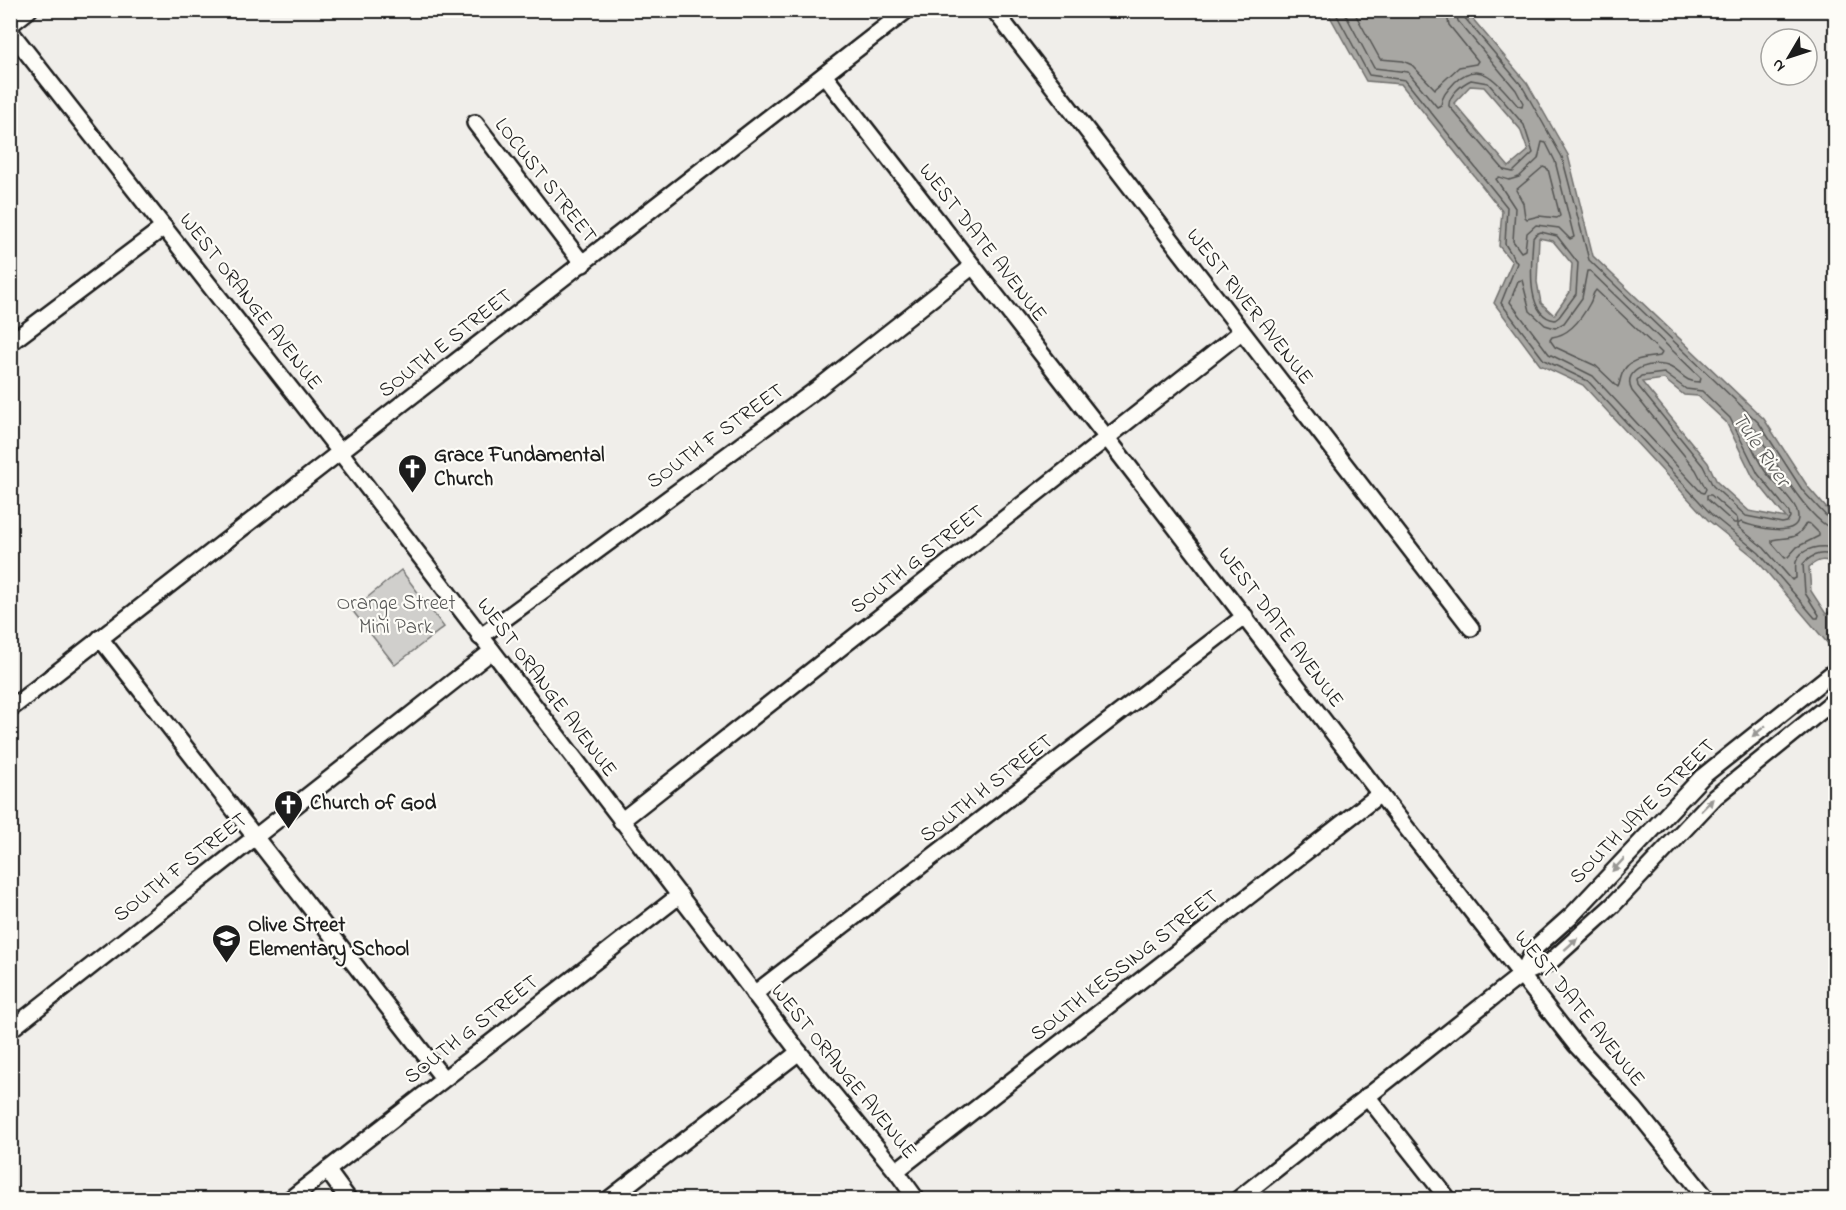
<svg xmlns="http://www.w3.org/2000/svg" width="1846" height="1210" font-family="'Indie Flower',sans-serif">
<rect width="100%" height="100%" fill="#f0eeea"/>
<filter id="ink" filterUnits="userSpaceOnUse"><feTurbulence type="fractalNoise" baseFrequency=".0167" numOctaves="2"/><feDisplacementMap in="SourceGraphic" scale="12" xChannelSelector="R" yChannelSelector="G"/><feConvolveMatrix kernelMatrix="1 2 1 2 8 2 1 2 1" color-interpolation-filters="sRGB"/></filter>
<g filter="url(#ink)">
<!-- green -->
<path fill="#d0cfcc" stroke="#767674" stroke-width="1.5" d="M 401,570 L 444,627 L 395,665 L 352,610 Z"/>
<!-- water -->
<path fill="#a8a7a3" stroke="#706f6d" stroke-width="1.5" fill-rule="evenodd" d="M 1327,11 L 1466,11 L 1527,83 L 1568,155 L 1593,256 L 1764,419 L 1808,487 L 1835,518 L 1835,565 C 1825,558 1819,559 1809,567 L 1811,591 L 1826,614 L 1835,608 L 1835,652 L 1754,557 L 1708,520 L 1583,385 L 1540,365 L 1494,303 L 1512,262 L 1499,246 L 1502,211 L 1401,84 L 1366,81 ZM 1470,86 L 1484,87 L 1520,129 L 1528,151 L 1509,167 L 1454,103 ZM 1539,238 L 1553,241 L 1572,264 L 1570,292 L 1554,315 L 1541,303 L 1537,282 ZM 1664,379 L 1684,395 L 1698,396 L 1726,422 L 1753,477 L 1786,518 L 1749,511 L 1717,482 L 1708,463 L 1642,382 Z"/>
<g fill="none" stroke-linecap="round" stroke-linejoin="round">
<!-- shore -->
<g stroke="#545452" stroke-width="1.5">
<path d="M 1334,10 L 1369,75 L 1405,80 L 1507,207 L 1505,244 L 1517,263 L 1501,303 L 1544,360 L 1588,381 L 1712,515 L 1759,553 L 1815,618 L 1818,618 L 1819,615 L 1805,593 L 1803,564 C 1812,554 1824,550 1836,558"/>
<path d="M 1343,10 L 1374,68 L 1408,72 L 1437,107 L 1441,105 C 1442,95 1448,90 1455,82 C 1482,56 1501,87 1518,106 L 1522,107 L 1523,103 L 1516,90 L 1458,21 L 1455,10"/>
<path d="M 1353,10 L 1380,59 L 1403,61 L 1412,65 L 1435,89 L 1459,67 L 1476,64 L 1478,61 L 1449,25 L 1446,10"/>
<path d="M 1462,10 L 1464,17 L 1522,86 L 1562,157 L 1589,260 L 1759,423 L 1803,491 L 1829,519 L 1836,521"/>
<path d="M 1471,80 L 1488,83 L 1524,125 L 1533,153 L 1513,172 L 1504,170 L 1449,106 C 1448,96 1462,84 1471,80 Z"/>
<path d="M 1542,142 L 1546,143 L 1555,161 L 1574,237 L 1570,239 L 1559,228 L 1536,225 L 1527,233 L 1525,250 L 1521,252 L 1513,241 L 1515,208 L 1496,179 L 1499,177 L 1509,180 L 1519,177 L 1538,159 Z"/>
<path d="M 1543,167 L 1548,169 L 1560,216 L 1557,218 L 1539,216 L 1527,219 L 1525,217 L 1523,203 L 1516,190 Z"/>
<path d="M 1541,232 L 1557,236 L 1578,263 L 1576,294 L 1559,317 L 1555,320 C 1524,316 1532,260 1533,238 L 1536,234 Z"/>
<path d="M 1587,271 L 1590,271 L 1701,378 L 1700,382 C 1683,382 1683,373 1670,367 C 1657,360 1620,367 1632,391 L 1696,470 L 1706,489 L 1704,493 L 1701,492 L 1593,376 L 1549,354 L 1510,302 L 1518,281 L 1522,280 L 1530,311 L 1545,325 L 1555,328 L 1564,323 L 1582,298 Z"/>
<path d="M 1596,290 L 1662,353 L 1660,356 C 1645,358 1628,358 1622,374 C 1620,379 1620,383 1618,387 L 1596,366 L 1555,347 L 1550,340 L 1552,337 C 1570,335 1582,318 1590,303 C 1593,298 1592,294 1596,290 Z"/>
<path d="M 1664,373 L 1686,389 L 1702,391 L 1730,418 L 1758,474 L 1789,512 L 1790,517 L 1787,522 L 1782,523 L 1746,516 L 1713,486 L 1703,466 L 1638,386 L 1637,380 L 1641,376 Z"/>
<path d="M 1707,495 L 1711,495 L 1737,518 L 1738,523 L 1734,523 L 1707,499 Z"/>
<path d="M 1806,523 L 1810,524 L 1819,533 L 1819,536 L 1797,547 L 1788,557 L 1785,558 L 1772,543 L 1772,540 C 1789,536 1796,542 1806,523 Z"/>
<path d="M 1836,529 C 1811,528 1768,449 1754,428 L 1746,421 L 1743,421 L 1742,424 C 1749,439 1755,457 1765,471 C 1773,483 1793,498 1797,511 C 1806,541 1753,527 1741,522 L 1738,524 L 1738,527 L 1764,548 L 1792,580 L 1796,578 C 1796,573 1795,567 1796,562 C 1801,547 1823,544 1836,549"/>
</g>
<defs>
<g id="minor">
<path d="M 994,10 L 1471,628"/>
<path d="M 10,25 L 29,10"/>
<path d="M 10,31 L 341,453 L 799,1052 L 896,1171 L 917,1200"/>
<path d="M 824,75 L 1107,438 L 1380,794 L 1576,1045 L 1634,1108 L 1708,1200"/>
<path d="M 475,123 L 583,264"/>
<path d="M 10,343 L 164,227"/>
<path d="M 480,637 L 817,389 L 973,266"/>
<path d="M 100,638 L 443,1078"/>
<path d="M 10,709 L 907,10"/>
<path d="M 621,821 L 1241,332"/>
<path d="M 1522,974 L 1535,948 L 1573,914 L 1702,777 L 1836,670"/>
<path d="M 754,994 L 1245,616"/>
<path d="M 10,1030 L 492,651"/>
<path d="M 1367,1096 L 1449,1200"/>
<path d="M 327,1170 L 349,1200"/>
<path d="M 896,1171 L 1380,794"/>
<path d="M 289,1200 L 680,895"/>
<path d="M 608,1200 L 799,1052"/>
<path d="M 1237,1200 L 1522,974 L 1549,963 L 1613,905 L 1715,797 L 1836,699"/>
</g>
</defs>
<!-- minor casing -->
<use href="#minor" stroke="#1c1c1c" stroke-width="20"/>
<!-- minor -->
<use href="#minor" stroke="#fdfcf7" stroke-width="15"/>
</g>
<!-- one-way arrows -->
<defs><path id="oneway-solid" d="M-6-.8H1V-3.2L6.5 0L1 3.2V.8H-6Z" transform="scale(1.5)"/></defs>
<g fill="#989794">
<use href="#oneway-solid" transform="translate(1759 731) rotate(141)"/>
<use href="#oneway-solid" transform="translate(1707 805) rotate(-45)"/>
<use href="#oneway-solid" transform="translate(1618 865) rotate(133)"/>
<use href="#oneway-solid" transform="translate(1571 944) rotate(-42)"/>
</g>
</g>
<!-- icons -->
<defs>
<symbol id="church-pin" viewBox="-11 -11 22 30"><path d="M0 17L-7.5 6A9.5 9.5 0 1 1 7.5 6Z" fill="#1c1c1c" stroke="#fdfcf7"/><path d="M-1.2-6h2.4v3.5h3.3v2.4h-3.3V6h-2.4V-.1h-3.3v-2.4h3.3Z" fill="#fff"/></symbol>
<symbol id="school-pin" viewBox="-11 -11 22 30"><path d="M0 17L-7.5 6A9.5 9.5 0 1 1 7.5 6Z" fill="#1c1c1c" stroke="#fdfcf7"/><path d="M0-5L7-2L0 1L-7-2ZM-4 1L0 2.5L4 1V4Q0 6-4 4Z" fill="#fff"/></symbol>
</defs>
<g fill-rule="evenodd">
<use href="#church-pin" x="396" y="452" width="33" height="45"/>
<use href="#church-pin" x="272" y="788" width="33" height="45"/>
<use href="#school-pin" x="210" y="922" width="33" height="45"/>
</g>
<g text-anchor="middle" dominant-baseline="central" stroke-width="4.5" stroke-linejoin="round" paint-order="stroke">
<!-- street labels -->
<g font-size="21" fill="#1c1c1c" stroke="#fdfcf7">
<text transform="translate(545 181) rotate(52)">LOCUST STREET</text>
<text transform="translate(982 243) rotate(52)">WEST DATE AVENUE</text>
<text transform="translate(250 302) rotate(52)">WEST ORANGE AVENUE</text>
<text transform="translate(1249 307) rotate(52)">WEST RIVER AVENUE</text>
<text transform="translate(446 344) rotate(-38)">SOUTH E STREET</text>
<text transform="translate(716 437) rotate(-36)">SOUTH F STREET</text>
<text transform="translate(918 560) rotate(-38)">SOUTH G STREET</text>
<text transform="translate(1280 628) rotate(53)">WEST DATE AVENUE</text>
<text transform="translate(546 688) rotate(53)">WEST ORANGE AVENUE</text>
<text transform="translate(987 789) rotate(-38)">SOUTH H STREET</text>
<text transform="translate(1643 812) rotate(-45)">SOUTH JAYE STREET</text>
<text transform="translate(181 868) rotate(-38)">SOUTH F STREET</text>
<text transform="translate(1125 966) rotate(-38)">SOUTH KESSING STREET</text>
<text transform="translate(1579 1009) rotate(51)">WEST DATE AVENUE</text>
<text transform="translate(472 1030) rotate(-38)">SOUTH G STREET</text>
<text transform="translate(843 1072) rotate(51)">WEST ORANGE AVENUE</text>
</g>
<!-- poi labels -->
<g font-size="21" font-weight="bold" fill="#1c1c1c" stroke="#fdfcf7" text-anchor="start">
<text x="434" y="456">Grace Fundamental<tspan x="434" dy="24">Church</tspan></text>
<text x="310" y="804">Church of God</text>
<text x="248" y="926">Olive Street<tspan x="248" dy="24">Elementary School</tspan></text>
</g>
<!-- park labels -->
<g font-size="21" fill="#5b5b5a" stroke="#fdfcf7">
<text x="396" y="604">Orange Street<tspan x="396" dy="24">Mini Park</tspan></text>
</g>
<!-- water labels -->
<g font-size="22" font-style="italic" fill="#5b5b59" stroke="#fdfcf7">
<text transform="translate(1760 450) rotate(55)">Tule River</text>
</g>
</g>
<!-- margin -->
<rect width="1846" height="1210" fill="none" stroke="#fdfcf7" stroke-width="36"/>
<rect x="18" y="18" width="1810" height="1174" fill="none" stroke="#1c1c1c" stroke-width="2" filter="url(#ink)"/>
<!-- north arrow -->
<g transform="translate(1789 57) rotate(231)"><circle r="28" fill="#fdfcf7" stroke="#a3a29f" stroke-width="1.5"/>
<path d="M0-4.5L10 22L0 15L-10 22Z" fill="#1c1c1c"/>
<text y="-9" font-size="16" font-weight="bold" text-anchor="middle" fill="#1c1c1c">N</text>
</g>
</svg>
